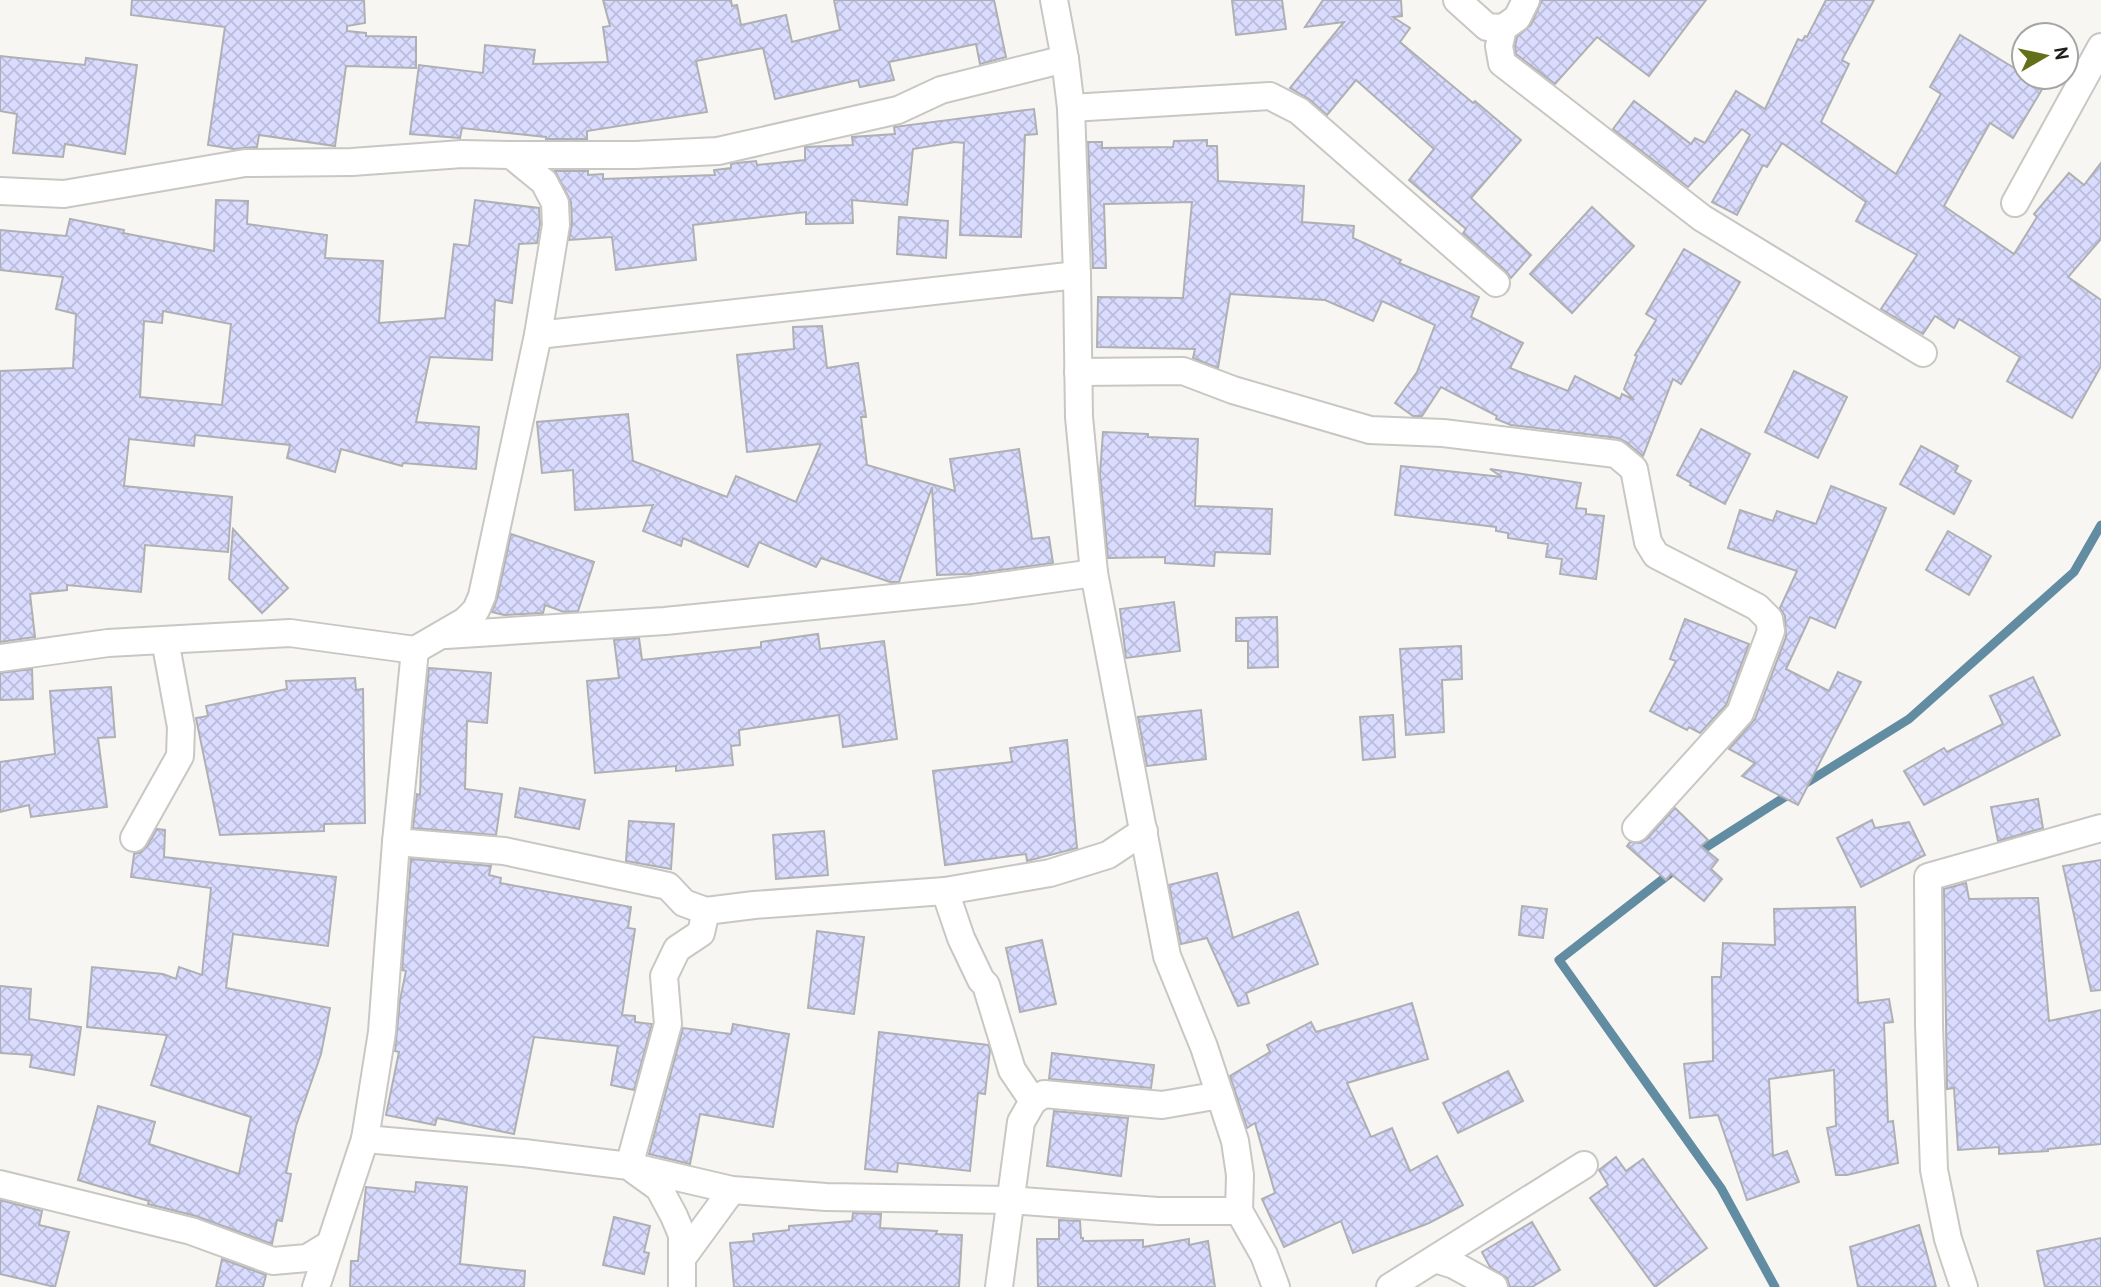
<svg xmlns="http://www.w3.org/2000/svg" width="2101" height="1287" font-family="'PT Sans',sans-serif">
<defs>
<pattern id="building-cross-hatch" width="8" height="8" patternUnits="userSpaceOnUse" patternTransform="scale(1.75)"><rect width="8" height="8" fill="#dadcff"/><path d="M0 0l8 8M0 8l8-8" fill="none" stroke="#bbbcda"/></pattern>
</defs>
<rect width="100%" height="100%" fill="#f7f6f3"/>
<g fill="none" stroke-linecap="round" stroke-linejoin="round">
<!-- stream -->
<g stroke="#618ca2" stroke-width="9">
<path d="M 1803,785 L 1909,719 L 2074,572 L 2101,525"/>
<path d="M 1694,855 L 1791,793"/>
<path d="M 1672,872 L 1559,960 L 1721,1188 L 1775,1287"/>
</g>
</g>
<!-- building -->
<g fill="url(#building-cross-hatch)" stroke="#afb0b3" stroke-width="2" fill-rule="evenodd">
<path d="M 132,0 L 364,0 L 365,23 L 347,26 L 347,31 L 366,33 L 366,36 L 416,37 L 416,68 L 346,66 L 335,146 L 259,135 L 257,147 L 234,149 L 208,145 L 225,27 L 131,15 Z"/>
<path d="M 603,0 L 731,0 L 732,6 L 737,5 L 741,25 L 786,15 L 792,42 L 840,30 L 834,0 L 994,0 L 1006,57 L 980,64 L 976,44 L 889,62 L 894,80 L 860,87 L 858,80 L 775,99 L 763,48 L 696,61 L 707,112 L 587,131 L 587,139 L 546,139 L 546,137 L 462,128 L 460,138 L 410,134 L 419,65 L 483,73 L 485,45 L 535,50 L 533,64 L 608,62 L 603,27 L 610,26 Z"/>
<path d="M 1232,0 L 1282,0 L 1286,29 L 1236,35 Z"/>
<path d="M 1323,0 L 1401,0 L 1402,16 L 1393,17 L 1410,28 L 1400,42 L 1473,103 L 1475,101 L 1521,140 L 1471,198 L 1531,255 L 1511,278 L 1506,271 L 1463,233 L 1466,229 L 1409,180 L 1434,149 L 1356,80 L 1327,115 L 1309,99 L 1290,88 L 1344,22 L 1305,27 Z"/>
<path d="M 1542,0 L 1706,0 L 1649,76 L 1597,37 L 1555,84 L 1516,54 L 1515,46 L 1517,37 L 1531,25 Z"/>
<path d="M 1826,0 L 1874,0 L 1842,60 L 1849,64 L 1821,122 L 1896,174 L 1941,94 L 1930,87 L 1960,35 L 2024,74 L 2024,77 L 2029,77 L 2044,86 L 2013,138 L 1990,123 L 1944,206 L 2014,254 L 2037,217 L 2034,214 L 2069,173 L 2084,185 L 2101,163 L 2101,239 L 2068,277 L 2101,300 L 2101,366 L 2072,418 L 2007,381 L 2020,357 L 1959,319 L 1954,328 L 1935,316 L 1923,334 L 1881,309 L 1917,255 L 1856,221 L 1866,202 L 1782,143 L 1767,167 L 1763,165 L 1737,215 L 1712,202 L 1750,135 L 1742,129 L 1688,187 L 1613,129 L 1634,101 L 1691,144 L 1695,138 L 1705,143 L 1736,91 L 1765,109 L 1798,39 L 1802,41 L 1805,36 L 1807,37 Z"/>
<path d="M 0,56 L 85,65 L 86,58 L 137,65 L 125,154 L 65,144 L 63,157 L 13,153 L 17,114 L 0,111 Z"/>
<path d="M 1034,109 L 1037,134 L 1025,135 L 1021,237 L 960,235 L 964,143 L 955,142 L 913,149 L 907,205 L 852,200 L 853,223 L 806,224 L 806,212 L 693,225 L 696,260 L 616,270 L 612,237 L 569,240 L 572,224 L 571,202 L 555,171 L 588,171 L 588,175 L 603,174 L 603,179 L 715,175 L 714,170 L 731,168 L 731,164 L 737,163 L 756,161 L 757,165 L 805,160 L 805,147 L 853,145 L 852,137 L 895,134 L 894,127 Z"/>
<path d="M 1207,140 L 1207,146 L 1217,146 L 1218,181 L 1304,186 L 1302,222 L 1354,226 L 1353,238 L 1401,260 L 1399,263 L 1479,297 L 1471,317 L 1523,343 L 1510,368 L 1568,391 L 1575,376 L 1620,399 L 1622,394 L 1634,400 L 1624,389 L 1637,356 L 1635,355 L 1656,320 L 1646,314 L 1684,249 L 1740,282 L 1681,384 L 1673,379 L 1643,456 L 1626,442 L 1618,438 L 1511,425 L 1496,419 L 1497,416 L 1441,387 L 1422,416 L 1413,416 L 1395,403 L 1417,372 L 1435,325 L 1382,301 L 1373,321 L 1325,300 L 1230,294 L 1218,368 L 1193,358 L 1195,349 L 1097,347 L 1098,297 L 1183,298 L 1192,202 L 1104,204 L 1106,268 L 1093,268 L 1088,142 L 1102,142 L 1102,148 L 1173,147 L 1174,141 Z"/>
<path d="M 216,200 L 248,201 L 247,224 L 327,235 L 325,258 L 383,261 L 379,323 L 445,318 L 454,244 L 469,246 L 475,200 L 539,208 L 540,224 L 537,243 L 519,244 L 512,303 L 495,300 L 492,360 L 430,357 L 416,422 L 479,427 L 476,469 L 403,463 L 402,466 L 341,449 L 335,472 L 287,458 L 290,445 L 195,435 L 194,446 L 129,439 L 124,486 L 232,497 L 228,552 L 145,545 L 141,592 L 67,585 L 67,590 L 30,594 L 35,637 L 0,642 L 0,371 L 73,368 L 76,314 L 56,309 L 63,277 L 0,270 L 0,230 L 66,236 L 70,219 L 124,230 L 123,233 L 214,251 ZM 163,311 L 231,324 L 222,405 L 140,397 L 144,321 L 162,323 Z"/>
<path d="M 1592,207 L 1634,246 L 1572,313 L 1530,274 Z"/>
<path d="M 899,217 L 948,221 L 946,258 L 897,254 Z"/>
<path d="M 822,326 L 827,368 L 858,363 L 866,417 L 861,417 L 867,465 L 955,491 L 950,459 L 1019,449 L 1032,539 L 1049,537 L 1053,563 L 970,574 L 937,575 L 932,487 L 899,582 L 890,582 L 821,558 L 816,567 L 759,542 L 748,567 L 683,538 L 681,546 L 643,531 L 653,505 L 575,510 L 573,470 L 542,473 L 537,422 L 628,414 L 633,461 L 727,497 L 736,476 L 796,502 L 821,444 L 747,452 L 737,355 L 794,349 L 793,327 Z"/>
<path d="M 1794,371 L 1847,397 L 1818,458 L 1765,432 Z"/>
<path d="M 1701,429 L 1750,454 L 1725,504 L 1690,485 L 1691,483 L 1677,475 Z"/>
<path d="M 1103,432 L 1148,434 L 1148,437 L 1198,439 L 1195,506 L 1272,509 L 1270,554 L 1215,552 L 1214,566 L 1165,563 L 1165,557 L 1108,558 L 1100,474 Z"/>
<path d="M 1921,446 L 1958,466 L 1955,472 L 1971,481 L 1954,514 L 1900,484 Z"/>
<path d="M 1401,466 L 1502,477 L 1490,469 L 1581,483 L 1576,508 L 1586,509 L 1586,514 L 1604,516 L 1596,579 L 1560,574 L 1562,559 L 1546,557 L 1548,544 L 1508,538 L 1508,533 L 1496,531 L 1496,527 L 1395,515 Z"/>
<path d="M 1831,486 L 1886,508 L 1835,628 L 1810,617 L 1786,669 L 1829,691 L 1838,672 L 1861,682 L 1798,805 L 1742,776 L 1755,763 L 1729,749 L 1755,719 L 1786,637 L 1785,616 L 1780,608 L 1797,571 L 1728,548 L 1740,510 L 1773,521 L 1777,511 L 1816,524 Z"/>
<path d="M 233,529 L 288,588 L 262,613 L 229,579 Z"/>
<path d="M 1948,531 L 1991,556 L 1969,595 L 1926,570 Z"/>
<path d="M 511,534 L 594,562 L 578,611 L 564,612 L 545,605 L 543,613 L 504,615 L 492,612 L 497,599 Z"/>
<path d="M 1174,602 L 1180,651 L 1126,658 L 1120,609 Z"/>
<path d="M 1277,617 L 1278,667 L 1248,668 L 1248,641 L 1236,641 L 1236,618 Z"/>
<path d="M 1685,619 L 1749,644 L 1726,705 L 1700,733 L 1689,727 L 1687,730 L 1650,711 L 1676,661 L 1670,659 Z"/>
<path d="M 818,634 L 820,649 L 884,641 L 897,739 L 843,747 L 839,715 L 739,730 L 740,745 L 731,746 L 733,765 L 676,771 L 676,766 L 595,773 L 587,681 L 619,678 L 614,640 L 639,638 L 642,660 L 761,647 L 761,642 Z"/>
<path d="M 1461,646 L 1462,679 L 1442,680 L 1444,732 L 1406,735 L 1400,649 Z"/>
<path d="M 429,668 L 491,673 L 487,723 L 467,721 L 465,789 L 502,794 L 496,835 L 413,828 L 417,794 L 420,795 L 422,738 Z"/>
<path d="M 32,669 L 33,699 L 0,700 L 0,673 Z"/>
<path d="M 2033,677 L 2060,735 L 1924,805 L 1904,771 L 1944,748 L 1947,752 L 2003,724 L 1990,696 Z"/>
<path d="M 355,678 L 356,690 L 363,689 L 365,823 L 324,824 L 324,831 L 220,835 L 196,718 L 208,716 L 206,706 L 287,689 L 286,681 Z"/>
<path d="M 111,687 L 115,737 L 98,738 L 107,807 L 31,817 L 29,805 L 0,812 L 0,762 L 55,754 L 50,691 Z"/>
<path d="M 1201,710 L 1206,759 L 1147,766 L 1138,717 Z"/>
<path d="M 1393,715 L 1395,757 L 1363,760 L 1360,717 Z"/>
<path d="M 1067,740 L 1077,848 L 1027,861 L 1026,854 L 945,865 L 933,771 L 1012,762 L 1010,748 Z"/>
<path d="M 520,788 L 585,800 L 579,829 L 515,817 Z"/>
<path d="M 2038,799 L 2043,828 L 1998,841 L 1991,807 Z"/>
<path d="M 1675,808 L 1708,840 L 1701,846 L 1718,860 L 1711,869 L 1722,879 L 1704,901 L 1671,874 L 1666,880 L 1627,846 L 1630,842 L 1640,843 L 1647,839 Z"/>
<path d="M 1872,820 L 1875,828 L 1909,822 L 1925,855 L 1861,887 L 1837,838 Z"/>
<path d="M 629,821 L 674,824 L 671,869 L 626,861 Z"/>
<path d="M 157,829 L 165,830 L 164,857 L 336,877 L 328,946 L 233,934 L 226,988 L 330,1008 L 321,1054 L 296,1126 L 286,1173 L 291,1174 L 282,1221 L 277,1220 L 272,1244 L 196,1216 L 148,1204 L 149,1201 L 78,1180 L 98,1106 L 155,1122 L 149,1144 L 239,1174 L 251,1117 L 151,1085 L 167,1035 L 87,1027 L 92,967 L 163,974 L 176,979 L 179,967 L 202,975 L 211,888 L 131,877 L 134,854 L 141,852 L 147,846 Z"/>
<path d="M 824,831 L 828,875 L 776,879 L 773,835 Z"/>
<path d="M 411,859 L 491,866 L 489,875 L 501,878 L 500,883 L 631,907 L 628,928 L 635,929 L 622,1015 L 635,1016 L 635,1022 L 652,1024 L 634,1090 L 611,1085 L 618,1046 L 534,1037 L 514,1134 L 437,1118 L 435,1125 L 386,1115 L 399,1052 L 395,1051 L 400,1000 L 406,971 L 402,970 Z"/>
<path d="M 2101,860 L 2101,990 L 2091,991 L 2063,866 Z"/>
<path d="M 1217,873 L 1233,938 L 1298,912 L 1318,964 L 1246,993 L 1249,1003 L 1238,1006 L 1207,938 L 1181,944 L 1169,885 Z"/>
<path d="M 1966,883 L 1969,899 L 2038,898 L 2049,1021 L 2101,1010 L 2101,1144 L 2048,1149 L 2048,1151 L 1999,1154 L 1999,1147 L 1958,1150 L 1954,1088 L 1947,1089 L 1944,889 Z"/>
<path d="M 1522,906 L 1547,909 L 1543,938 L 1519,935 Z"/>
<path d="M 1855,907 L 1858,1003 L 1889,999 L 1893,1022 L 1884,1023 L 1888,1122 L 1893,1121 L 1898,1163 L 1847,1175 L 1836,1175 L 1827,1128 L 1836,1126 L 1834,1070 L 1769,1079 L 1773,1156 L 1787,1151 L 1799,1182 L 1747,1200 L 1718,1115 L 1690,1118 L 1684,1064 L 1713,1061 L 1712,977 L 1721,977 L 1723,943 L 1775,945 L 1774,909 Z"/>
<path d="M 817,931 L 864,937 L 854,1014 L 808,1008 Z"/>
<path d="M 1042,940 L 1056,1004 L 1020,1012 L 1006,948 Z"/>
<path d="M 0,986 L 31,989 L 29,1019 L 81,1027 L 74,1075 L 30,1067 L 32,1055 L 0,1053 Z"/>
<path d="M 1412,1003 L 1428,1059 L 1347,1083 L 1371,1137 L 1392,1128 L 1410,1171 L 1437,1156 L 1463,1205 L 1429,1223 L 1353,1253 L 1341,1221 L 1284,1247 L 1262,1199 L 1275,1193 L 1255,1123 L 1247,1128 L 1230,1076 L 1270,1052 L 1267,1045 L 1311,1022 L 1316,1032 Z"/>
<path d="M 733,1024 L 789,1034 L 773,1127 L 700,1114 L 690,1164 L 649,1154 L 683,1028 L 731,1034 Z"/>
<path d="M 879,1032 L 988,1045 L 990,1050 L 985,1094 L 978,1093 L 970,1171 L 898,1163 L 897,1172 L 865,1169 Z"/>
<path d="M 1052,1053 L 1154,1065 L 1151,1088 L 1049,1079 Z"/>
<path d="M 1508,1071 L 1523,1101 L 1458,1133 L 1443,1103 Z"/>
<path d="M 1054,1111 L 1128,1118 L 1121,1176 L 1047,1166 Z"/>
<path d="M 1616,1157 L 1626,1171 L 1643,1159 L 1707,1248 L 1655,1287 L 1590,1198 L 1608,1185 L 1599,1170 Z"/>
<path d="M 416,1182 L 467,1187 L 460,1264 L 525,1271 L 524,1287 L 350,1287 L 351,1261 L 358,1261 L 366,1187 L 415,1192 Z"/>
<path d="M 0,1200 L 42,1211 L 39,1225 L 69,1232 L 55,1287 L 0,1274 Z"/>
<path d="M 853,1213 L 881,1214 L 880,1228 L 937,1231 L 936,1234 L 962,1235 L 959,1287 L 734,1287 L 730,1243 L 754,1241 L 753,1234 L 789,1230 L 789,1226 L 852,1221 Z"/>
<path d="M 614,1217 L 650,1226 L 644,1252 L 649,1253 L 644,1274 L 603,1265 Z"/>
<path d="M 1059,1220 L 1080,1221 L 1081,1238 L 1083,1238 L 1083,1241 L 1143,1240 L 1143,1247 L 1189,1239 L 1189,1245 L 1208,1241 L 1215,1287 L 1038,1287 L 1037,1239 L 1059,1239 Z"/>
<path d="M 1532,1222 L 1560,1270 L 1532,1287 L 1510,1287 L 1507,1278 L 1490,1267 L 1482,1252 Z"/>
<path d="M 1919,1225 L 1936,1287 L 1858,1287 L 1850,1247 Z"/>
<path d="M 2101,1238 L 2101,1287 L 2045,1287 L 2037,1251 Z"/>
<path d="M 222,1259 L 266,1275 L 263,1287 L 216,1287 Z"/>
</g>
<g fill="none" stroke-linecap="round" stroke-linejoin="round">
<defs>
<g id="minor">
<path d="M 1054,0 L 1065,59 L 1071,108 L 1077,275 L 1079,417 L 1094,573 L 1167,956 L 1204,1047 L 1235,1141 L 1240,1175 L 1239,1211 L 1264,1255 L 1276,1287"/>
<path d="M 1457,0 L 1487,27 L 1503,28"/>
<path d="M 1526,0 L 1517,18 L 1503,28 L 1499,46 L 1502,63 L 1702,218 L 1923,353"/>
<path d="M 1071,108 L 1270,96 L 1299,111 L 1496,283"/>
<path d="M 511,155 L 635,155 L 718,151 L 898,110 L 941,90 L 1065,59"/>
<path d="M 0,191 L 64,194 L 245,163 L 352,162 L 462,154 L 511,155 L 544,182 L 555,203 L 556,225 L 538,335 L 482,596 L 476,610 L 465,621 L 415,650 L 290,633 L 108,643 L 0,658"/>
<path d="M 2015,203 L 2101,47"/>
<path d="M 538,335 L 1077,275"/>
<path d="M 1078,372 L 1183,371 L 1233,390 L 1370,430 L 1443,433 L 1616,454 L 1634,469 L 1648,542 L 1656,555 L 1757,607 L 1769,619 L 1771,631 L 1740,713 L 1636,828"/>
<path d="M 446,635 L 665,621 L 972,590 L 1094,573"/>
<path d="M 134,838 L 180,756 L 181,727 L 165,640"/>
<path d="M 396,842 L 504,851 L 668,886 L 684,903 L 706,911 L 754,905 L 945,891 L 1050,873 L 1108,855 L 1144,831"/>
<path d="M 945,891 L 961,938 L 981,980 L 986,985 L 1012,1070 L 1033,1101"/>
<path d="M 365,1139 L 524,1153 L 629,1166 L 732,1190 L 826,1197 L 1009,1200 L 1158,1211 L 1239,1211"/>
<path d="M 629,1166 L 668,1024 L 664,976 L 677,949 L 701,933 L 706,911"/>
<path d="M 634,1170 L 659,1188 L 674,1216 L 682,1235 L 682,1287"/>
<path d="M 0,1184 L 191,1231 L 273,1261 L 307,1258 L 330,1244"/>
<path d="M 683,1257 L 732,1190"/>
<path d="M 1435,1259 L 1454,1265 L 1494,1287"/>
<path d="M 316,1287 L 365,1139 L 382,1032 L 396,842 L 415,650"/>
<path d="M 999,1287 L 1021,1122 L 1033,1101 L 1044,1094 L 1162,1105 L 1220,1095"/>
<path d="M 1390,1287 L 1584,1165"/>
<path d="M 1964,1287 L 1948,1239 L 1934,1170 L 1929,1025 L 1928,877 L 2101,828"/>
</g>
</defs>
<!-- minor casing -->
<use href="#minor" stroke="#c9c7c4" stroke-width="30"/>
<!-- minor -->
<use href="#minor" stroke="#fff" stroke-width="26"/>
</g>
<!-- north arrow -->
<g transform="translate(2045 56) rotate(81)"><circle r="33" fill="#ffffff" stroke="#a5a5a4" stroke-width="2"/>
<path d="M0-5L12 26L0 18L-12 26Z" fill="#636f19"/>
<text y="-10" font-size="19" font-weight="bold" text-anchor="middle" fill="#1d1d1b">N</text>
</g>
</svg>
